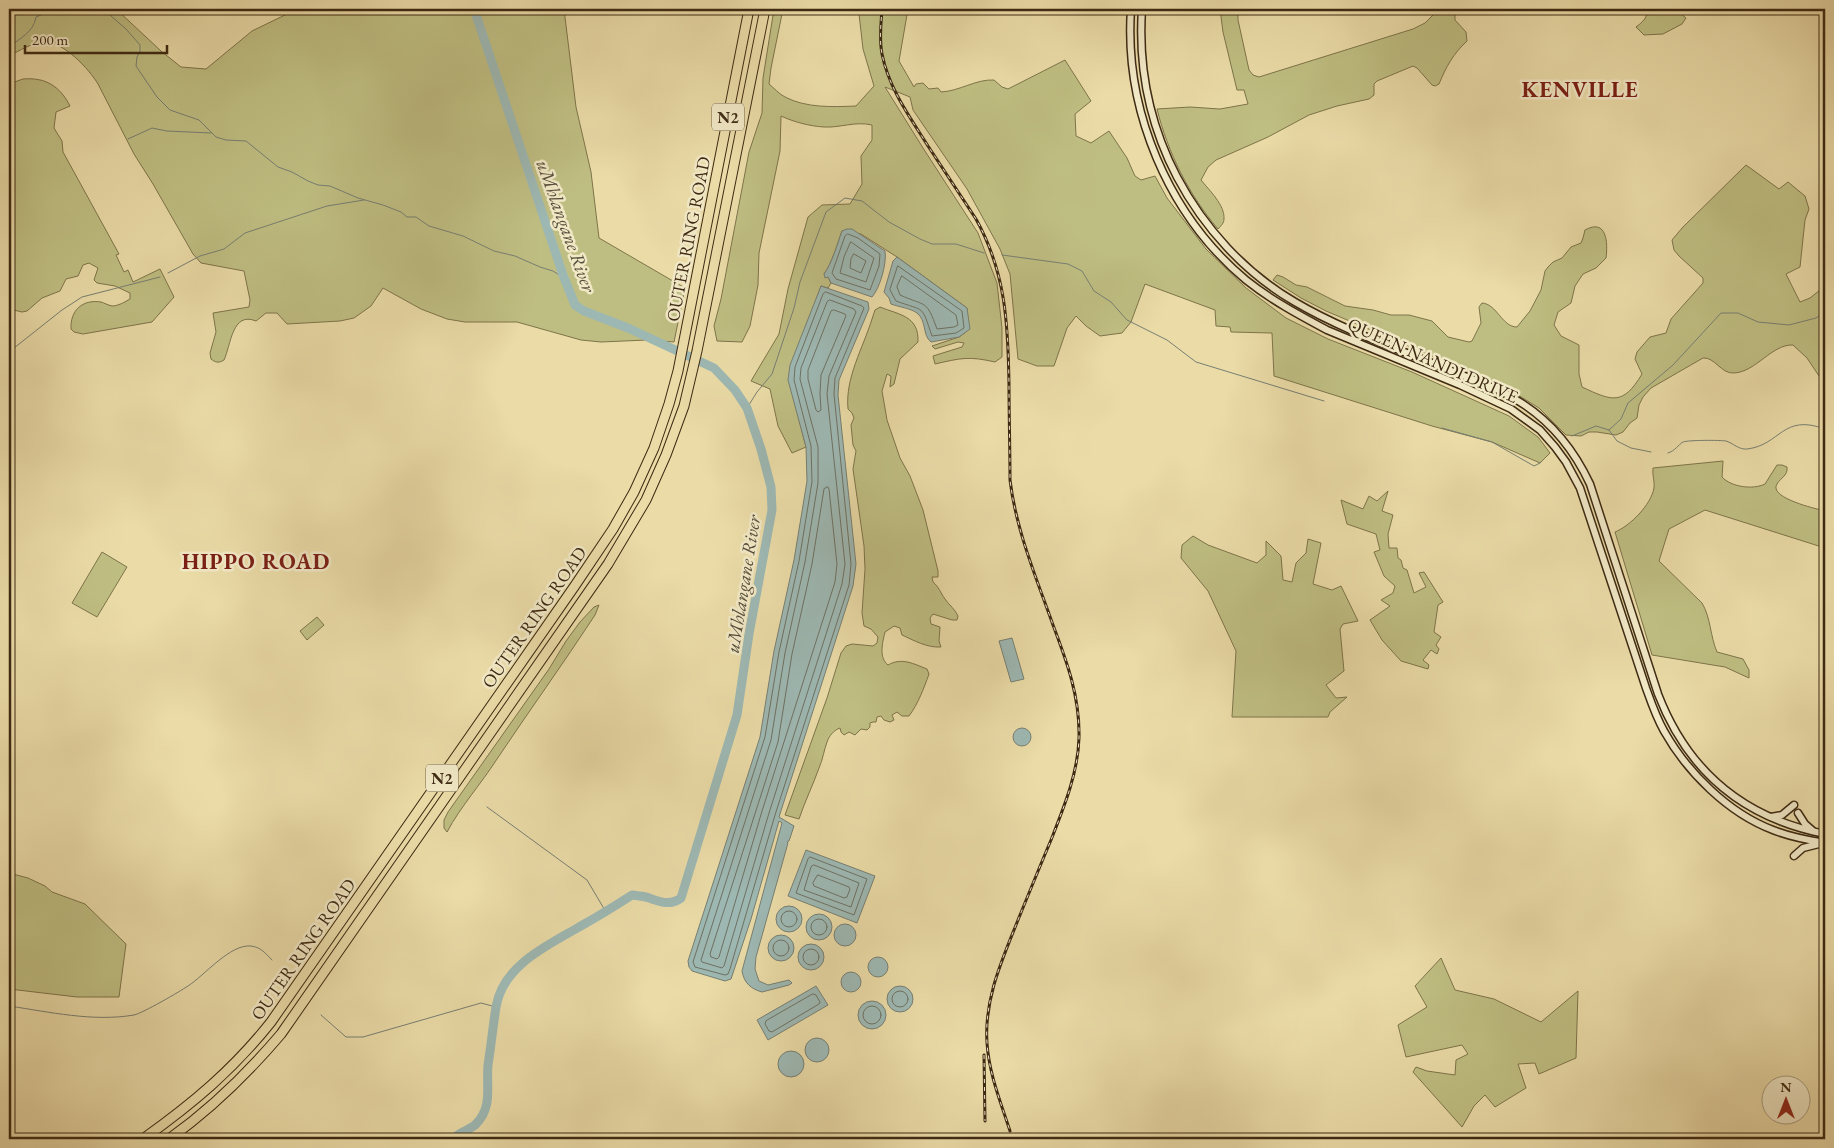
<svg xmlns="http://www.w3.org/2000/svg" width="1834" height="1148" font-family="'EB Garamond',serif">
<rect width="100%" height="100%" fill="#eadba7"/>
<filter id="stains"><feTurbulence type="fractalNoise" baseFrequency=".004" numOctaves="4"/><feColorMatrix values="0 0 0 0 .2 0 0 0 0 .09 0 0 0 0 .02 0 0 0 .5 -.17"/></filter>
<radialGradient id="worn" r=".72"><stop offset=".6" stop-color="#630" stop-opacity="0"/><stop offset="1" stop-color="#630" stop-opacity=".3"/></radialGradient>
<!-- green -->
<g fill="#bfbe82" stroke="#7e744a">
<path d="M 9,9 L 116,9 L 161,51 L 181,67 L 206,69 L 252,31 L 287,14 L 293,9 L 564,9 L 576,107 L 591,172 L 599,238 L 685,288 L 674,342 L 647,340 L 601,342 L 581,340 L 517,322 L 465,322 L 447,319 L 421,309 L 383,288 L 371,306 L 354,318 L 340,321 L 287,324 L 277,313 L 266,313 L 256,321 C 232,311 231,345 224,360 C 219,363 216,363 211,359 L 210,353 L 216,332 L 213,313 L 249,307 L 250,300 L 244,271 L 201,263 L 193,254 L 153,184 L 134,154 L 98,84 C 89,69 64,42 45,42 C 33,42 19,51 9,56 Z"/>
<path d="M 774,9 L 783,9 L 771,68 L 769,84 C 774,88 779,94 785,97 C 806,108 832,107 856,106 L 874,86 L 863,49 L 859,14 L 861,9 L 908,9 L 899,61 L 914,87 L 916,84 L 923,83 L 929,89 L 938,88 L 941,92 C 960,91 976,79 994,80 L 1002,87 L 1008,89 L 1065,60 L 1091,101 L 1075,114 L 1076,136 L 1091,143 L 1109,131 L 1127,158 L 1135,176 L 1141,180 L 1155,176 L 1167,198 L 1206,249 L 1246,288 L 1286,318 L 1328,339 L 1412,372 L 1509,416 L 1538,437 L 1550,453 L 1540,463 L 1492,442 L 1432,426 L 1274,376 L 1272,333 L 1231,332 L 1230,327 L 1216,326 L 1215,310 L 1145,284 L 1131,322 L 1122,333 L 1100,336 L 1086,326 L 1076,316 L 1067,328 L 1054,366 L 1037,366 L 1018,359 L 1010,274 L 1000,249 L 967,189 L 913,110 L 910,97 L 885,87 L 923,148 L 978,233 L 997,283 L 1002,328 L 1002,357 L 995,362 C 969,356 961,358 935,364 L 933,356 L 962,347 L 964,343 L 958,342 L 935,349 L 932,346 L 959,337 L 966,332 L 967,308 L 897,257 L 861,234 L 842,231 C 837,245 832,263 824,274 L 828,277 L 831,283 L 828,288 L 821,286 L 789,380 L 806,447 L 792,453 L 778,426 L 770,389 L 751,381 L 779,334 L 788,289 L 808,217 L 822,205 L 850,204 L 862,184 L 861,156 L 872,140 L 872,125 C 855,121 840,128 824,127 C 809,126 794,122 781,116 L 780,151 L 759,253 L 758,285 L 750,326 L 742,342 L 717,341 L 714,326 L 721,299 L 749,152 L 762,113 L 763,78 Z"/>
<path d="M 1220,9 L 1238,9 L 1238,20 L 1249,70 L 1253,75 L 1259,77 L 1413,29 L 1425,23 L 1439,9 L 1460,9 L 1455,13 L 1455,20 L 1466,32 L 1467,41 C 1453,54 1446,67 1439,84 L 1435,86 L 1432,85 L 1417,68 L 1413,66 L 1377,81 L 1374,84 L 1374,95 L 1369,99 L 1337,106 L 1309,115 L 1268,137 L 1216,160 L 1208,167 L 1201,180 C 1209,190 1225,205 1224,219 C 1224,223 1221,226 1218,229 C 1189,195 1168,153 1157,109 L 1190,107 L 1220,109 L 1248,104 L 1244,90 L 1237,90 L 1223,32 Z"/>
<path d="M 1647,9 L 1675,9 L 1686,18 L 1682,24 L 1663,34 L 1644,35 L 1636,27 C 1643,22 1648,17 1647,9 Z"/>
<path d="M 23,79 C 45,77 60,86 70,106 L 56,112 L 54,128 L 62,141 L 63,152 L 119,254 L 116,255 L 124,272 L 128,270 L 133,282 L 160,269 L 174,297 L 152,322 L 83,334 L 74,332 L 71,329 C 70,311 82,299 101,302 C 104,303 108,305 112,306 C 118,306 125,302 130,299 L 130,293 L 115,286 L 97,283 L 94,280 L 98,268 L 89,263 L 83,265 L 78,276 L 66,279 L 60,291 L 42,298 L 27,311 L 22,312 L 9,309 L 9,84 Z"/>
<path d="M 1746,165 L 1779,189 L 1788,182 L 1805,196 L 1809,209 L 1805,220 L 1800,267 L 1786,274 L 1800,302 L 1810,298 L 1825,286 L 1825,385 L 1807,358 L 1793,345 C 1772,344 1756,372 1734,373 C 1721,374 1715,357 1703,358 L 1651,388 L 1643,397 L 1639,405 L 1637,418 L 1630,423 L 1623,432 L 1616,435 L 1597,432 L 1589,432 L 1581,436 L 1566,435 L 1539,408 L 1505,387 L 1326,311 L 1301,298 L 1273,280 L 1277,275 L 1283,277 L 1296,285 L 1307,287 L 1345,306 L 1373,310 L 1391,315 L 1409,315 L 1432,321 L 1448,337 L 1469,342 L 1472,341 L 1481,323 L 1479,307 L 1482,303 C 1497,304 1502,327 1517,327 L 1530,311 L 1541,290 L 1545,271 L 1548,267 L 1553,262 L 1562,258 L 1571,247 L 1581,243 L 1583,238 L 1585,230 C 1607,218 1608,243 1606,258 L 1596,268 L 1583,274 L 1575,286 L 1571,303 L 1558,312 L 1554,325 L 1561,336 L 1579,345 L 1579,374 L 1582,387 C 1612,401 1623,406 1642,374 L 1635,359 L 1637,352 L 1650,337 L 1666,333 L 1671,319 L 1703,283 L 1703,278 L 1679,256 L 1674,250 L 1672,240 L 1683,227 Z"/>
<path d="M 880,307 C 900,315 919,316 918,342 L 900,359 L 894,384 L 890,387 L 891,376 L 887,374 L 882,391 L 887,420 L 900,458 L 910,476 L 923,510 L 938,571 L 938,577 L 932,577 L 933,582 C 939,587 940,592 945,599 C 949,605 955,609 958,616 L 957,620 L 952,620 L 933,614 L 930,618 L 931,624 L 940,627 L 939,641 L 941,647 C 927,648 913,640 902,635 L 900,628 L 894,626 L 885,632 C 882,644 879,658 888,665 C 902,657 914,664 927,669 L 929,674 C 924,688 918,704 909,716 L 902,716 L 897,712 L 892,715 L 894,720 L 890,722 L 884,720 L 881,716 L 877,717 L 876,722 L 873,722 L 870,723 L 870,727 L 867,730 L 861,729 L 855,735 L 849,732 L 844,735 L 841,732 L 840,728 C 834,730 829,736 827,742 C 824,750 823,759 819,768 C 813,785 805,801 799,819 L 785,815 L 827,698 L 841,653 L 846,646 L 852,644 L 873,646 L 877,643 L 878,637 L 871,629 L 864,626 L 862,613 L 865,569 L 864,546 L 853,469 L 856,451 L 853,445 L 851,425 L 854,418 L 852,413 L 848,409 C 845,378 863,348 872,319 L 875,310 Z"/>
<path d="M 1723,461 L 1722,477 C 1731,487 1753,490 1765,484 L 1777,465 L 1782,465 L 1787,467 C 1788,476 1781,477 1777,484 C 1768,498 1817,509 1825,511 L 1825,548 L 1705,510 L 1669,529 L 1659,561 L 1702,603 C 1711,618 1710,636 1717,652 L 1743,659 L 1749,670 L 1749,678 L 1725,667 L 1652,655 L 1615,532 C 1630,526 1651,505 1654,488 C 1655,482 1652,475 1653,468 Z"/>
<path d="M 1388,491 L 1382,511 L 1393,515 L 1388,534 L 1389,548 L 1397,548 L 1398,558 L 1401,560 L 1403,568 L 1407,570 L 1414,593 L 1426,587 L 1419,573 L 1424,572 L 1443,602 L 1438,605 L 1434,632 L 1441,637 L 1436,645 L 1439,649 L 1437,654 L 1431,650 L 1423,660 L 1429,665 L 1428,669 L 1401,661 L 1382,640 L 1370,620 L 1390,606 L 1381,600 L 1393,593 L 1395,586 L 1384,576 L 1374,552 L 1380,550 L 1376,534 L 1347,524 L 1341,500 L 1363,509 L 1369,496 L 1377,501 Z"/>
<path d="M 1193,536 L 1208,545 L 1257,563 L 1266,555 L 1266,541 L 1281,556 L 1283,580 L 1292,582 L 1296,563 L 1306,553 L 1308,539 L 1321,543 L 1313,584 L 1332,590 L 1341,586 L 1358,621 L 1343,624 L 1340,629 L 1344,671 L 1326,685 L 1336,698 L 1347,697 L 1330,712 L 1328,717 L 1232,717 L 1236,651 L 1208,591 L 1181,558 L 1182,545 Z"/>
<path d="M 102,552 L 127,567 L 97,617 L 72,603 Z"/>
<path d="M 599,605 L 595,615 C 563,664 529,711 497,759 C 481,784 461,806 447,832 L 444,828 L 444,820 L 448,812 L 549,669 L 566,641 L 580,622 L 594,607 Z"/>
<path d="M 317,617 L 324,625 L 307,640 L 300,631 Z"/>
<path d="M 9,873 L 28,878 L 45,886 L 52,892 L 85,904 L 126,944 L 119,997 L 77,997 L 9,989 Z"/>
<path d="M 1441,958 L 1455,990 L 1494,999 L 1541,1022 L 1578,991 L 1576,1058 L 1539,1074 L 1535,1063 L 1518,1064 L 1526,1088 L 1495,1107 L 1485,1095 L 1474,1106 L 1462,1127 L 1413,1072 L 1416,1067 L 1427,1071 L 1455,1075 L 1456,1060 L 1468,1054 L 1462,1045 L 1406,1057 L 1398,1025 L 1427,1007 L 1415,986 Z"/>
</g>
<!-- water -->
<g fill="#9db8b3" stroke="#777f73">
<path d="M 847,229 L 852,229 L 885,251 C 887,263 880,288 872,297 L 831,283 L 828,277 L 825,278 L 824,274 C 832,263 837,245 842,231 Z"/>
<path d="M 897,257 L 967,308 L 970,329 L 959,337 L 931,342 C 922,335 927,321 917,313 C 910,308 899,307 891,304 L 889,298 L 884,292 L 893,261 Z"/>
<path d="M 821,286 L 868,302 L 869,309 L 839,380 L 838,395 L 856,564 L 853,586 L 779,817 L 794,826 L 789,841 L 787,842 L 788,843 L 756,957 L 755,969 L 759,981 L 768,985 L 789,980 L 792,983 L 789,985 L 762,992 C 751,989 744,983 742,971 L 782,823 L 779,821 L 751,919 L 731,979 L 725,981 L 692,971 L 689,967 L 688,961 L 760,737 L 774,651 L 794,560 L 807,481 L 806,447 L 788,380 L 790,365 Z"/>
<path d="M 1012,638 L 1024,679 L 1011,682 L 999,641 Z"/>
<circle cx="1022" cy="737" r="9"/>
<path d="M 806,850 L 875,876 L 857,923 L 788,896 Z"/>
<circle cx="789" cy="919" r="13"/>
<circle cx="819" cy="927" r="13"/>
<circle cx="845" cy="935" r="11"/>
<circle cx="781" cy="948" r="13"/>
<circle cx="811" cy="957" r="13"/>
<circle cx="878" cy="967" r="10"/>
<circle cx="851" cy="982" r="10"/>
<circle cx="900" cy="999" r="13"/>
<path d="M 816,986 L 828,1005 L 768,1040 L 757,1020 Z"/>
<circle cx="872" cy="1015" r="14"/>
<circle cx="817" cy="1050" r="12"/>
<circle cx="791" cy="1064" r="13"/>
</g>
<g fill="none" stroke-linecap="round" stroke-linejoin="round">
<!-- shore -->
<g stroke="#6e7163" stroke-width="1">
<path d="M 848,234 L 858,238 L 880,254 L 879,266 L 870,290 L 836,279 L 832,273 L 845,236 Z"/>
<path d="M 851,242 L 874,258 L 866,282 L 840,273 L 844,257 Z"/>
<path d="M 854,254 L 866,261 L 861,273 L 850,268 L 851,259 Z"/>
<path d="M 898,266 L 962,311 L 964,328 L 956,333 L 932,336 C 921,304 926,312 896,301 L 890,290 Z"/>
<path d="M 902,276 L 956,315 L 958,325 L 954,327 L 937,329 C 926,299 927,307 900,295 L 897,287 Z"/>
<path d="M 826,292 L 862,306 L 864,308 L 835,378 L 834,394 L 851,564 L 849,585 L 775,815 L 730,969 L 728,974 L 725,975 L 695,967 L 693,962 L 765,737 L 779,652 L 799,561 L 812,482 L 811,446 L 794,380 L 795,367 L 823,294 Z"/>
<path d="M 830,300 L 854,309 L 856,312 L 829,376 L 827,394 L 845,564 L 842,584 L 769,813 L 724,966 L 722,968 L 702,962 L 701,960 L 771,740 L 785,653 L 805,562 L 818,483 L 818,447 L 800,379 L 801,368 L 827,302 Z"/>
<path d="M 834,310 L 845,314 L 846,316 L 821,375 L 820,394 L 821,410 L 818,412 L 816,410 L 808,379 L 808,370 L 831,311 Z"/>
<path d="M 828,487 L 829,489 L 837,564 L 835,582 L 762,811 L 719,957 L 717,959 L 711,957 L 710,954 L 778,742 L 792,654 L 812,564 L 824,489 Z"/>
<path d="M 810,857 L 867,879 L 854,915 L 796,893 L 808,859 Z"/>
<path d="M 814,865 L 859,883 L 851,907 L 804,890 L 811,867 Z"/>
<path d="M 818,875 L 849,887 L 850,889 L 847,897 L 844,898 L 814,886 L 813,883 Z"/>
<circle cx="789" cy="919" r="8"/>
<circle cx="819" cy="927" r="8"/>
<circle cx="781" cy="948" r="8"/>
<circle cx="811" cy="957" r="8"/>
<circle cx="900" cy="999" r="8"/>
<path d="M 813,994 L 816,995 L 820,1002 L 819,1004 L 772,1032 L 769,1031 L 765,1024 L 766,1021 Z"/>
<circle cx="872" cy="1015" r="9"/>
</g>
<!-- stream -->
<g stroke="#777f73" stroke-width="1">
<path d="M 103,9 L 126,29 L 140,45 L 140,51 L 137,57 L 136,66 L 157,97 L 170,110 L 199,120 L 216,137 L 226,140 L 246,141 L 278,167 L 292,172 L 308,181 L 318,185 L 330,186 L 358,198 L 383,205 L 401,212 L 407,217 L 416,217 L 429,226 L 463,236 L 494,251 L 515,256 L 540,267 L 553,271 L 564,278"/>
<path d="M 9,47 C 19,39 34,32 36,17 L 41,15 L 46,9"/>
<path d="M 128,139 L 152,128 L 167,131 L 211,133"/>
<path d="M 1002,255 L 1068,264 L 1082,271 L 1094,291 L 1111,302 L 1127,320 L 1167,340 L 1196,362 L 1324,401"/>
<path d="M 168,273 L 200,256 L 224,249 L 245,233 L 327,206 L 364,200"/>
<path d="M 9,352 L 62,310 L 82,297 L 160,277"/>
<path d="M 747,408 L 757,392 L 772,374 L 794,308 L 800,282 L 826,212 L 845,198 L 862,201 L 889,222 L 920,239 L 932,244 L 956,244 L 984,253"/>
<path d="M 1442,428 L 1492,442 L 1534,466 L 1540,463"/>
<path d="M 1609,430 L 1621,419 L 1628,403 L 1673,365 L 1721,313 L 1738,313 L 1758,322 L 1789,325 L 1816,318 L 1825,312"/>
<path d="M 1572,436 L 1596,426 L 1609,430 L 1617,441 L 1631,448 L 1651,452"/>
<path d="M 1668,453 C 1675,451 1678,445 1683,442 C 1688,440 1720,440 1726,441 C 1733,443 1739,450 1747,449 C 1781,445 1782,413 1825,429"/>
<path d="M 487,807 L 587,880 L 606,912"/>
<path d="M 9,1006 C 50,1012 93,1022 134,1015 C 143,1013 179,992 188,986 C 205,975 230,944 251,946 C 261,947 266,954 272,960"/>
<path d="M 321,1015 L 346,1037 L 363,1037 L 481,1003 L 496,1007"/>
</g>
<!-- river -->
<path stroke="#9db8b3" stroke-width="9" d="M 453,1139 C 460,1131 469,1131 476,1124 C 493,1107 486,1086 488,1065 C 491,1046 493,1026 496,1007 C 503,965 547,946 579,927 C 597,917 615,906 632,895 C 638,896 644,896 649,898 C 661,902 670,906 681,898 L 737,715 L 749,634 L 772,510 L 771,487 L 761,449 L 747,408 L 735,390 L 714,368 L 628,328 L 584,311 L 575,305 L 563,275 L 474,9"/>
<defs>
<g id="secondary">
<path d="M 1131,9 C 1124,110 1168,215 1246,280 C 1271,300 1299,315 1327,330 L 1460,385 L 1511,409 L 1540,430 L 1555,447 L 1566,462 L 1580,488 L 1646,688 C 1651,702 1656,717 1664,731 C 1687,772 1728,813 1773,830 C 1790,837 1807,840 1825,843"/>
<path d="M 1142,9 C 1138,68 1150,125 1177,177 C 1204,228 1245,273 1295,302 C 1344,331 1402,350 1454,372 C 1478,381 1502,390 1523,404 C 1552,423 1575,452 1590,484 L 1658,694 C 1688,772 1743,818 1825,834"/>
<path d="M 1798,813 L 1805,824 L 1813,831"/>
<path d="M 1771,817 L 1782,815 L 1794,805"/>
<path d="M 1794,856 L 1803,848 L 1819,844"/>
</g>
<g id="motorway">
<path d="M 143,1139 C 192,1104 233,1070 271,1022 L 574,587 L 613,529 L 634,492 L 654,448 L 669,404 L 678,371 L 749,9"/>
<path d="M 169,1139 C 211,1109 247,1074 281,1034 L 608,564 L 646,500 L 666,455 L 684,406 L 697,351 L 765,9"/>
</g>
</defs>
<!-- secondary casing -->
<use href="#secondary" stroke="#3e2a13" stroke-width="9"/>
<!-- motorway casing -->
<use href="#motorway" stroke="#3e2a13" stroke-width="11"/>
<!-- secondary -->
<use href="#secondary" stroke="#f1e8c6" stroke-width="6"/>
<!-- motorway -->
<use href="#motorway" stroke="#eadba7" stroke-width="9"/>
<defs>
<g id="rail">
<path d="M 882,9 C 881,24 879,39 882,54 C 889,89 910,117 928,146 C 944,170 960,195 976,219 C 1006,273 1008,324 1009,384 C 1009,416 1010,448 1010,480 C 1016,530 1036,577 1053,625 C 1067,662 1080,697 1079,738 C 1078,773 1064,807 1051,840 C 1040,866 1029,893 1018,920 C 1002,960 984,999 987,1043 C 989,1074 1001,1103 1010,1131"/>
<path d="M 984,1055 L 985,1121"/>
</g>
</defs>
<!-- rail casing -->
<use href="#rail" stroke="#3e2a13" stroke-width="3"/>
<!-- rail -->
<use href="#rail" stroke="#f1e8c6" stroke-width="1" stroke-dasharray="4" stroke-linecap="butt"/>
</g>
<g text-anchor="middle" dominant-baseline="central" stroke-width="5" stroke-linejoin="round" paint-order="stroke">
<!-- shield labels -->
<g fill="#f1e8c6" stroke="#746349" stroke-width="1">
<rect x="712" y="103.5" width="32" height="27" rx="4"/>
<rect x="426" y="764.5" width="32" height="27" rx="4"/>
</g>
<g font-size="16" font-weight="bold" fill="#3e2a13">
<text x="728" y="117">N2</text>
<text x="442" y="778">N2</text>
</g>
<!-- street labels -->
<g font-size="18" fill="#3e2a13" stroke="#f1e8c6">
<text transform="translate(688 239) rotate(-79)">OUTER RING ROAD</text>
<text transform="translate(1433 360) rotate(24)">QUEEN NANDI DRIVE</text>
<text transform="translate(534 617) rotate(-55)">OUTER RING ROAD</text>
<text transform="translate(303 949) rotate(-55)">OUTER RING ROAD</text>
</g>
<!-- water labels -->
<g font-size="19" font-style="italic" fill="#564e3b" stroke="#f1e8c6">
<text transform="translate(566 226) rotate(70)">uMhlangane River</text>
<text transform="translate(743 584) rotate(-81)">uMhlangane River</text>
</g>
<!-- district labels -->
<g font-size="22" font-weight="bold" letter-spacing="1" fill="#7a1f14" stroke="#f1e8c6">
<text x="1580" y="89">KENVILLE</text>
<text x="256" y="561">HIPPO ROAD</text>
</g>
</g>
<!-- margin -->
<rect width="1834" height="1148" fill="none" stroke="#eadba7" stroke-width="30"/>
<rect x="10" y="10" width="1814" height="1128" fill="none" stroke="#3e2a13" stroke-width="2.5"/>
<rect x="15" y="15" width="1804" height="1118" fill="none" stroke="#3e2a13"/>
<!-- north arrow -->
<g transform="translate(1786 1100)"><circle r="24" fill="#f1e8c6" stroke="#a99c7e"/>
<path d="M0-4L9 19L0 12L-9 19Z" fill="#8f2418"/>
<text y="-8" font-size="14" font-weight="bold" text-anchor="middle" fill="#3e2a13">N</text>
</g>
<!-- scale -->
<path d="M25 45v8h142v-8" fill="none" stroke="#3e2a13" stroke-width="2.5"/>
<text x="32" y="45" font-size="15" fill="#3e2a13" stroke="#f1e8c6" stroke-width="4" paint-order="stroke">200 m</text>
<rect width="100%" height="100%" filter="url(#stains)"/>
<rect width="100%" height="100%" fill="url(#worn)"/>
</svg>
